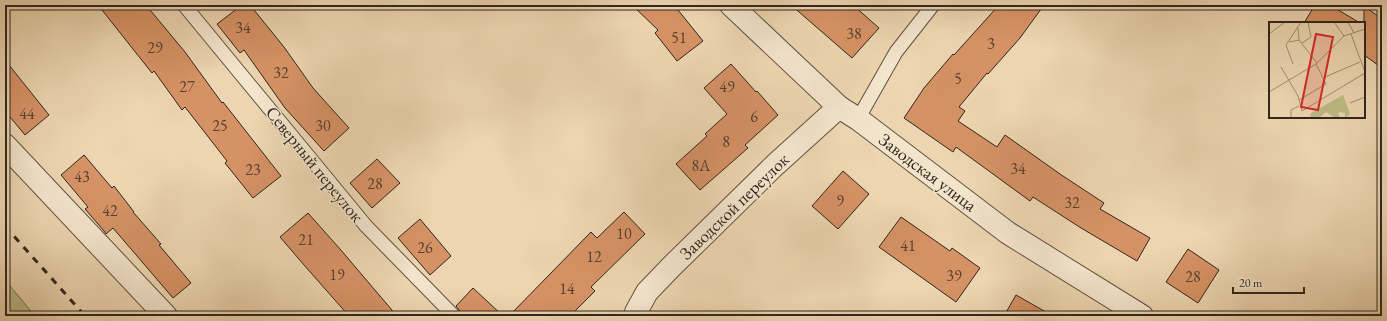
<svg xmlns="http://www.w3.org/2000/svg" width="1387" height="321" font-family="'EB Garamond',serif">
<rect width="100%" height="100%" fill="#ecd5b0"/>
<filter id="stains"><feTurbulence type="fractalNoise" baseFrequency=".005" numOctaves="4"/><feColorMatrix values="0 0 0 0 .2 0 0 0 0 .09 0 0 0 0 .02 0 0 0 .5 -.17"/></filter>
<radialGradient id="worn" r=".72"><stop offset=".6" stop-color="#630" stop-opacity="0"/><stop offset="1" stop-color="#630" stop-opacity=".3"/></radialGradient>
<!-- green -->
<path fill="#bebb86" stroke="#787052" d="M 5,280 L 35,316 L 5,316 Z"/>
<!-- building -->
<g fill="#d59265" stroke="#31261e">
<path d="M 98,5 L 146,5 L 185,52 L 222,103 L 223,102 L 281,176 L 253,198 L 225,163 L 227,161 L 185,107 L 182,110 L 154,71 L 152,73 Z"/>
<path d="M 242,5 L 250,5 L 284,47 L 313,88 L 349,128 L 324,151 L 285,108 L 244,50 L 240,53 L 217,24 Z"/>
<path d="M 632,5 L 674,5 L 703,41 L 677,61 L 655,33 L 658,30 Z"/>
<path d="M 791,5 L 853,5 L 879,28 L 852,58 Z"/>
<path d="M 999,5 L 1044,5 L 1020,38 L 988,74 L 987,73 L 959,107 L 965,111 L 958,121 L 997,147 L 1005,135 L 1060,174 L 1104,203 L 1100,209 L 1150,238 L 1137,261 L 1081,228 L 1033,197 L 1030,201 L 956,147 L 953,152 L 904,118 L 924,88 L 953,54 L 954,55 Z"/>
<path d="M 1315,5 L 1330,5 L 1360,23 L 1304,23 Z"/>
<path d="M 1364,6 L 1382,19 L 1382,68 L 1364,55 Z"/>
<path d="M 5,60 L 49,115 L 25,135 L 5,111 Z"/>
<path d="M 731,64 L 756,92 L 757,91 L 778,115 L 745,145 L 748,148 L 700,190 L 676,164 L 707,136 L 705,134 L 727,114 L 704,88 Z"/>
<path d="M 84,155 L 112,188 L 114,186 L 134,212 L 133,212 L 161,244 L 159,245 L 191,283 L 173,298 L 113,228 L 106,234 L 104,231 L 85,209 L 88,207 L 61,175 Z"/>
<path d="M 377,159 L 400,183 L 372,208 L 350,183 Z"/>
<path d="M 843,171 L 869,194 L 838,229 L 812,206 Z"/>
<path d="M 624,212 L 645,234 L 591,287 L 595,291 L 570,316 L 509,316 L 591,232 L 597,238 Z"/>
<path d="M 308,213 L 340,249 L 397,316 L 349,316 L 304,265 L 280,237 Z"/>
<path d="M 901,217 L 950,251 L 952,248 L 980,268 L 956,302 L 879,247 Z"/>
<path d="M 420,219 L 451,256 L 430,275 L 398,238 Z"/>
<path d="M 1188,249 L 1219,270 L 1198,303 L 1166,282 Z"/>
<path d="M 473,288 L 503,316 L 462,316 L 460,311 L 456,306 Z"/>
<path d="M 1016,295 L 1053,316 L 1004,316 Z"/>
</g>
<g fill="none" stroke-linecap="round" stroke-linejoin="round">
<defs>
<g id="service">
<path d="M 184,5 L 366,226 L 454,316"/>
<path d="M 858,119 L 896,52 L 933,5"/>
</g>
<g id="minor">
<path d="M 731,5 L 839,107 L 858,119 L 1008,233 L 1142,316"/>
<path d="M 5,145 L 166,316"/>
<path d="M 636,316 L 636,312 L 647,292 L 671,267 L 775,165 L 839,107"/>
</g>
</defs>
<!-- service casing -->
<use href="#service" stroke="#605242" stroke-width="15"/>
<!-- minor casing -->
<use href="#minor" stroke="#605242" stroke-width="24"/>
<!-- service -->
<use href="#service" stroke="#f3e4cc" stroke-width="13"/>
<!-- minor -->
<use href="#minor" stroke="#f3e4cc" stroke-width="22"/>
<!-- rail -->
<path stroke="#31261e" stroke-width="3" stroke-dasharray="7 7" stroke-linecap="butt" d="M 5,226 L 85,316"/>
</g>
<g text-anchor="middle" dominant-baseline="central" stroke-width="3" stroke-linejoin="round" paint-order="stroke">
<!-- number labels -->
<g font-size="16" fill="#5a4130">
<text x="243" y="27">34</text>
<text x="854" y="33">38</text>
<text x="679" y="37">51</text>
<text x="991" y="43">3</text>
<text x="155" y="47">29</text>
<text x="281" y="72">32</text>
<text x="958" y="78">5</text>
<text x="187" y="86">27</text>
<text x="727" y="86">49</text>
<text x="27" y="113">44</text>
<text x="754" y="116">6</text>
<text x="220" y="125">25</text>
<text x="323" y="125">30</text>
<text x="726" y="141">8</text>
<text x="701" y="165">8А</text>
<text x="1018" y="168">34</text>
<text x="253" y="169">23</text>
<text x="82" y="176">43</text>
<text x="375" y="183">28</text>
<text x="840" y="200">9</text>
<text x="1072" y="202">32</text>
<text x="110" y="210">42</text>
<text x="624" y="233">10</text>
<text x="306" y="239">21</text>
<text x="908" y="245">41</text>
<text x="425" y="247">26</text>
<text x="594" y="256">12</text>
<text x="337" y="274">19</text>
<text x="954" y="275">39</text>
<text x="1193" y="276">28</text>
<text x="567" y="288">14</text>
</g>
<!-- street labels -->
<g font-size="18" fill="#31261e" stroke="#f3e4cc">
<text transform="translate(315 164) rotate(51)">Северный переулок</text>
<text transform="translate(928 172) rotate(37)">Заводская улица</text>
<text transform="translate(734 206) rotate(-44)">Заводской переулок</text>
</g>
</g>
<!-- overview -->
<g transform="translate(1269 22)">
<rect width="96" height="96" fill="#ecd5b0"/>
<path d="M 74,73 L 81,92 L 76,96 L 76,91 L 72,90 L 69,91 L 71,96 L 66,96 L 57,90 L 50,96 L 41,96 L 42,91 Z" fill="#bebb86"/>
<path fill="none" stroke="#a18f76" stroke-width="1" d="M 65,0 L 75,14M 79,0 L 85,11M 29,6 L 30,18M 0,12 L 16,0M 82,12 L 96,50M 20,20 L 30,18 L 48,41M 33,21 L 42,15 L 39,0M 24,42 L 17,23 L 32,0M 12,45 L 29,74 L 33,89 L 96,51M 56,55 L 91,40M 0,70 L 47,42 L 75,14 L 96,7M 30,78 L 57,62 L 47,42M 81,81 L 96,75M 22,96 L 22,88 L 30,84"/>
<path fill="#d62828" fill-opacity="0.15" stroke="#d62828" stroke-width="2" d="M 47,12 L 64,15 L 49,88 L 32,85 Z"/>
<rect width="96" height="96" fill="none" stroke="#31261e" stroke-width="2"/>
</g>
<!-- margin -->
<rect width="1387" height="321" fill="none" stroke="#ecd5b0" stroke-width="20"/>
<rect x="6" y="6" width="1375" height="309" fill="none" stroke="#31261e" stroke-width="2"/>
<rect x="10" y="10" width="1367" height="301" fill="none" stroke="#31261e"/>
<!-- scale -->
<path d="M1233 287v6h71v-6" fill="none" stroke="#31261e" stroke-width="2"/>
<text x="1239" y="287" font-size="12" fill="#31261e" stroke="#f3e4cc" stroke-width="3" paint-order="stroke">20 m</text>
<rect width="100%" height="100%" filter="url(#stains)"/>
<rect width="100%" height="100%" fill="url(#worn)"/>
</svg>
